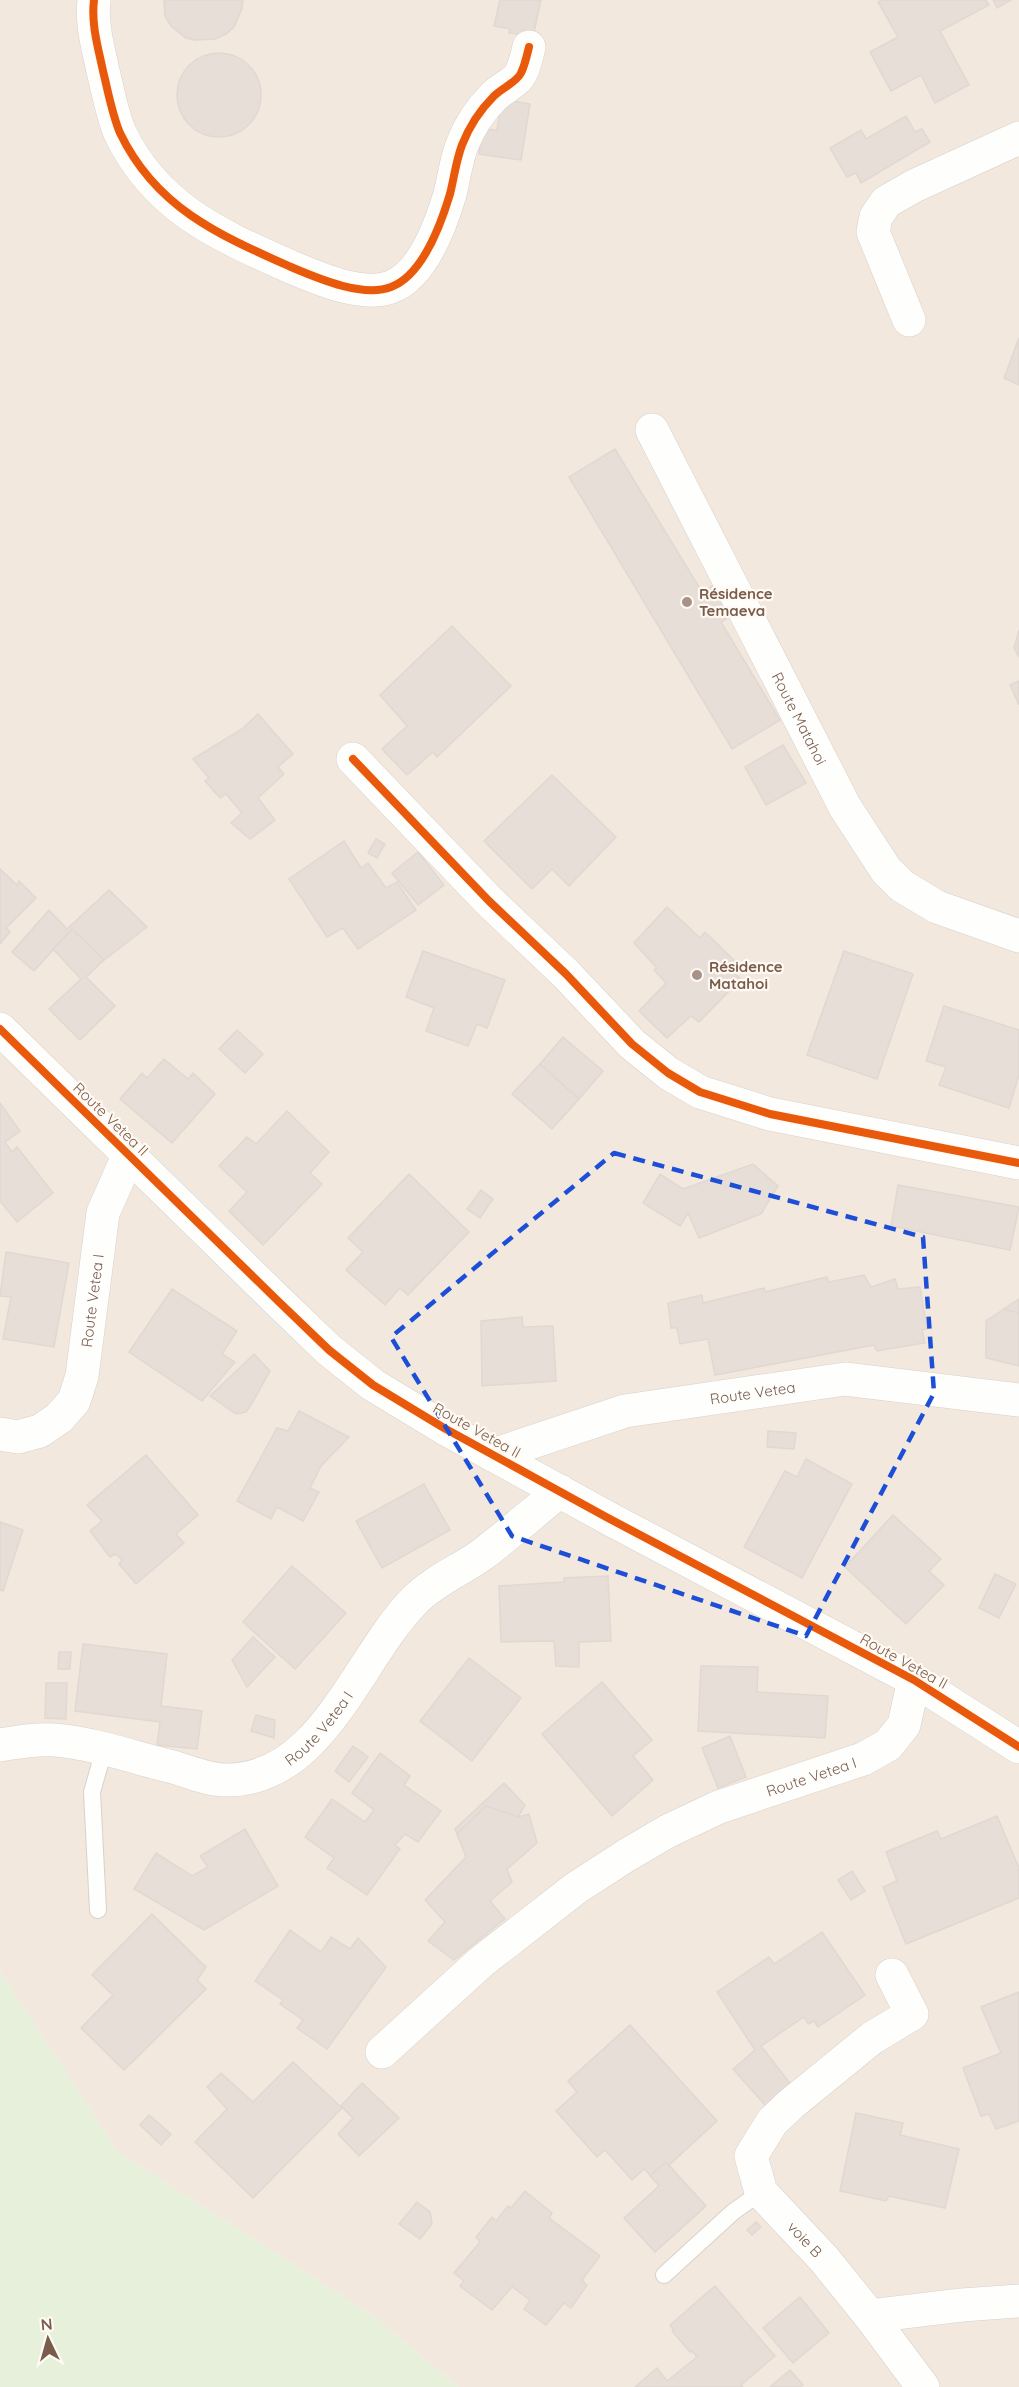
<svg xmlns="http://www.w3.org/2000/svg" width="1019" height="2387" font-family="Quicksand,sans-serif">
<rect width="100%" height="100%" fill="#f9f5f0"/>
<!-- residential -->
<path fill="#f2e8de" d="M 0,0 L 1019,0 L 1019,2387 L 458,2387 L 372,2315 L 118,2152 L 0,1971 Z"/>
<!-- green -->
<path fill="#e7f0db" d="M 0,1971 L 118,2152 L 372,2315 L 458,2387 L 0,2387 Z"/>
<!-- building -->
<g fill="#e6ded7" stroke="#e2d8d2" stroke-width="1.5">
<path d="M 164,0 L 243,0 L 242,8 L 234,27 L 226,34 L 215,39 L 195,40 L 186,38 L 171,26 L 165,16 Z"/>
<path d="M 500,0 L 541,0 L 533,37 L 509,33 L 510,29 L 494,26 Z"/>
<path d="M 882,0 L 986,0 L 989,5 L 940,31 L 969,85 L 935,103 L 921,75 L 891,91 L 870,52 L 898,37 L 878,2 Z"/>
<path d="M 993,0 L 1011,0 L 997,8 Z"/>
<circle cx="219" cy="95" r="42"/>
<path d="M 502,99 L 530,104 L 521,160 L 479,154 L 482,129 L 497,130 Z"/>
<path d="M 906,116 L 915,132 L 922,129 L 930,142 L 861,183 L 856,173 L 847,177 L 830,148 L 861,130 L 866,139 Z"/>
<path d="M 1019,338 L 1019,385 L 1004,378 Z"/>
<path d="M 615,449 L 702,592 L 719,582 L 737,612 L 721,622 L 780,720 L 732,749 L 569,477 Z"/>
<path d="M 452,626 L 511,686 L 437,757 L 433,752 L 407,775 L 382,749 L 407,726 L 380,695 Z"/>
<path d="M 1019,630 L 1019,657 L 1014,648 Z"/>
<path d="M 1019,681 L 1019,705 L 1010,685 Z"/>
<path d="M 258,714 L 293,754 L 278,767 L 284,774 L 258,798 L 275,820 L 250,839 L 231,823 L 242,813 L 226,794 L 220,798 L 205,781 L 209,778 L 193,759 L 242,729 Z"/>
<path d="M 783,745 L 806,783 L 766,805 L 745,767 Z"/>
<path d="M 552,775 L 616,837 L 569,886 L 552,869 L 532,889 L 484,841 Z"/>
<path d="M 376,839 L 385,844 L 377,858 L 368,853 Z"/>
<path d="M 344,841 L 361,868 L 368,863 L 386,888 L 397,882 L 416,910 L 358,949 L 343,928 L 327,937 L 289,879 Z"/>
<path d="M 418,852 L 444,885 L 418,905 L 392,873 Z"/>
<path d="M 0,869 L 17,885 L 19,881 L 36,898 L 6,928 L 10,932 L 0,944 Z"/>
<path d="M 109,890 L 147,927 L 104,960 L 72,929 L 34,971 L 12,952 L 49,910 L 67,929 Z"/>
<path d="M 667,907 L 700,938 L 705,932 L 738,964 L 731,970 L 741,979 L 699,1022 L 691,1016 L 667,1038 L 639,1011 L 666,983 L 654,970 L 657,968 L 634,943 Z"/>
<path d="M 72,929 L 104,960 L 86,977 L 115,1006 L 80,1040 L 49,1009 L 81,979 L 53,949 Z"/>
<path d="M 423,951 L 505,980 L 487,1028 L 477,1024 L 468,1046 L 426,1031 L 434,1008 L 406,997 Z"/>
<path d="M 844,951 L 913,974 L 877,1079 L 807,1055 Z"/>
<path d="M 944,1006 L 1019,1030 L 1019,1075 L 1009,1108 L 939,1085 L 946,1067 L 926,1061 Z"/>
<path d="M 237,1030 L 263,1054 L 245,1073 L 219,1049 Z"/>
<path d="M 563,1037 L 603,1071 L 579,1099 L 540,1064 Z"/>
<path d="M 164,1059 L 188,1079 L 193,1073 L 215,1094 L 172,1143 L 120,1099 L 142,1073 L 147,1078 Z"/>
<path d="M 540,1064 L 579,1099 L 552,1129 L 512,1094 Z"/>
<path d="M 0,1103 L 20,1131 L 5,1142 L 12,1152 L 17,1147 L 53,1193 L 17,1222 L 0,1201 Z"/>
<path d="M 287,1111 L 329,1152 L 310,1173 L 322,1184 L 263,1245 L 229,1211 L 247,1192 L 219,1166 L 247,1137 L 256,1144 Z"/>
<path d="M 753,1164 L 778,1186 L 761,1214 L 699,1238 L 688,1213 L 680,1226 L 643,1203 L 660,1174 L 683,1189 Z"/>
<path d="M 409,1174 L 469,1232 L 408,1295 L 400,1288 L 385,1305 L 346,1270 L 363,1252 L 348,1238 Z"/>
<path d="M 898,1185 L 1019,1207 L 1010,1250 L 891,1226 Z"/>
<path d="M 481,1190 L 493,1199 L 480,1218 L 467,1209 Z"/>
<path d="M 6,1252 L 69,1263 L 54,1347 L 3,1339 L 11,1297 L 0,1296 Z"/>
<path d="M 864,1275 L 871,1287 L 895,1279 L 898,1289 L 920,1287 L 927,1329 L 922,1330 L 925,1343 L 877,1351 L 874,1345 L 715,1375 L 708,1339 L 680,1344 L 677,1328 L 671,1328 L 668,1303 L 702,1295 L 703,1303 L 764,1288 L 765,1292 L 827,1277 L 829,1282 Z"/>
<path d="M 172,1289 L 237,1331 L 222,1354 L 235,1362 L 202,1401 L 129,1352 Z"/>
<path d="M 1019,1299 L 1019,1313 L 1004,1309 Z"/>
<path d="M 1004,1309 L 1019,1313 L 1019,1366 L 986,1358 L 986,1321 Z"/>
<path d="M 522,1317 L 523,1327 L 553,1326 L 556,1381 L 482,1386 L 481,1321 Z"/>
<path d="M 254,1354 L 270,1371 L 251,1405 L 246,1412 L 236,1414 L 210,1396 Z"/>
<path d="M 299,1411 L 349,1437 L 321,1466 L 310,1488 L 319,1492 L 303,1521 L 277,1507 L 271,1519 L 237,1501 L 277,1428 L 288,1431 Z"/>
<path d="M 768,1431 L 796,1433 L 794,1449 L 767,1447 Z"/>
<path d="M 146,1455 L 198,1515 L 176,1534 L 184,1543 L 136,1584 L 119,1564 L 122,1560 L 116,1554 L 110,1557 L 90,1531 L 102,1521 L 87,1505 Z"/>
<path d="M 806,1459 L 852,1484 L 802,1578 L 744,1547 L 785,1471 L 797,1477 Z"/>
<path d="M 424,1484 L 450,1530 L 382,1568 L 356,1521 Z"/>
<path d="M 893,1515 L 941,1559 L 929,1571 L 944,1585 L 906,1624 L 845,1567 Z"/>
<path d="M 0,1522 L 23,1530 L 3,1591 L 0,1590 Z"/>
<path d="M 292,1566 L 346,1613 L 295,1669 L 243,1622 Z"/>
<path d="M 995,1574 L 1016,1584 L 999,1618 L 979,1608 Z"/>
<path d="M 608,1576 L 611,1641 L 579,1642 L 579,1667 L 556,1666 L 554,1641 L 501,1642 L 499,1586 L 564,1582 L 564,1578 Z"/>
<path d="M 253,1637 L 275,1657 L 247,1687 L 232,1660 Z"/>
<path d="M 83,1644 L 167,1654 L 161,1706 L 202,1711 L 197,1749 L 157,1745 L 160,1722 L 75,1711 Z"/>
<path d="M 59,1652 L 71,1652 L 70,1669 L 58,1669 Z"/>
<path d="M 469,1658 L 521,1698 L 472,1761 L 420,1721 Z"/>
<path d="M 701,1666 L 758,1667 L 757,1692 L 828,1696 L 825,1738 L 698,1731 Z"/>
<path d="M 602,1682 L 652,1740 L 633,1756 L 653,1780 L 612,1816 L 542,1734 Z"/>
<path d="M 46,1683 L 67,1683 L 66,1719 L 45,1718 Z"/>
<path d="M 256,1715 L 275,1720 L 274,1738 L 251,1731 Z"/>
<path d="M 730,1736 L 746,1777 L 718,1788 L 702,1748 Z"/>
<path d="M 353,1746 L 368,1757 L 349,1782 L 335,1771 Z"/>
<path d="M 380,1753 L 410,1776 L 404,1785 L 441,1811 L 418,1842 L 405,1834 L 395,1845 L 400,1849 L 367,1895 L 327,1868 L 334,1858 L 305,1837 L 332,1799 L 365,1822 L 374,1810 L 352,1793 Z"/>
<path d="M 504,1783 L 525,1805 L 518,1817 L 486,1806 L 457,1834 L 455,1829 Z"/>
<path d="M 486,1806 L 518,1817 L 529,1814 L 537,1843 L 507,1869 L 512,1882 L 490,1901 L 505,1919 L 454,1960 L 428,1941 L 445,1922 L 425,1900 L 466,1857 L 457,1834 Z"/>
<path d="M 997,1816 L 1019,1868 L 1019,1898 L 906,1944 L 883,1887 L 897,1881 L 886,1852 L 937,1831 L 941,1839 Z"/>
<path d="M 245,1829 L 278,1886 L 204,1930 L 134,1889 L 156,1853 L 192,1876 L 208,1867 L 200,1856 Z"/>
<path d="M 852,1871 L 865,1891 L 851,1900 L 838,1880 Z"/>
<path d="M 152,1914 L 206,1967 L 197,1980 L 206,1989 L 124,2070 L 81,2028 L 113,1995 L 92,1975 Z"/>
<path d="M 290,1930 L 321,1952 L 331,1937 L 350,1949 L 358,1938 L 386,1967 L 327,2049 L 297,2028 L 303,2020 L 280,2004 L 283,2000 L 255,1981 Z"/>
<path d="M 822,1932 L 865,1995 L 818,2027 L 814,2021 L 808,2024 L 804,2017 L 761,2046 L 793,2087 L 766,2106 L 733,2069 L 755,2050 L 717,1992 L 769,1957 L 774,1964 Z"/>
<path d="M 1019,1992 L 1019,2121 L 996,2129 L 989,2114 L 981,2116 L 963,2068 L 1001,2053 L 981,2007 Z"/>
<path d="M 630,2025 L 717,2121 L 654,2179 L 644,2169 L 632,2180 L 605,2150 L 597,2157 L 556,2111 L 577,2092 L 568,2081 Z"/>
<path d="M 293,2062 L 342,2108 L 253,2198 L 195,2142 L 227,2109 L 207,2087 L 221,2073 L 253,2102 Z"/>
<path d="M 362,2083 L 399,2118 L 359,2156 L 338,2134 L 353,2118 L 341,2106 Z"/>
<path d="M 856,2113 L 903,2123 L 900,2135 L 959,2149 L 945,2208 L 889,2196 L 886,2201 L 840,2191 Z"/>
<path d="M 149,2115 L 171,2134 L 161,2145 L 140,2125 Z"/>
<path d="M 666,2162 L 706,2206 L 655,2252 L 624,2218 L 659,2186 L 650,2176 Z"/>
<path d="M 525,2191 L 552,2213 L 549,2218 L 600,2256 L 582,2280 L 587,2285 L 571,2308 L 564,2303 L 546,2325 L 524,2309 L 530,2300 L 512,2287 L 492,2310 L 460,2286 L 464,2281 L 454,2273 L 480,2242 L 476,2237 L 492,2217 L 496,2221 L 508,2206 L 511,2208 Z"/>
<path d="M 417,2202 L 430,2212 L 432,2224 L 420,2239 L 399,2224 Z"/>
<path d="M 756,2222 L 761,2227 L 752,2235 L 747,2230 Z"/>
<path d="M 715,2286 L 775,2356 L 741,2385 L 743,2387 L 635,2387 L 657,2368 L 667,2381 L 697,2357 L 692,2351 L 690,2352 L 672,2331 L 674,2330 L 670,2325 Z"/>
<path d="M 800,2297 L 829,2333 L 793,2363 L 763,2328 Z"/>
<path d="M 790,2370 L 803,2385 L 800,2387 L 770,2387 Z"/>
</g>
<g fill="none" stroke-linecap="round" stroke-linejoin="round">
<defs>
<g id="service">
<path d="M 98,1910 L 92,1792 L 104,1750"/>
<path d="M 664,2275 L 733,2212 L 761,2192"/>
</g>
<g id="minor">
<path d="M 94,0 C 91,24 98,47 103,71 C 108,91 112,114 120,133 C 156,208 219,235 291,267 C 317,278 363,298 391,287 C 423,275 441,224 450,194 C 454,178 456,161 462,145 C 469,127 480,110 494,96 C 502,88 517,82 521,73 C 525,65 527,55 529,47"/>
<path d="M 909,320 L 873,232 L 876,217 L 886,202 L 914,186 L 1019,138"/>
<path id="s1" d="M 652,430 L 845,807 L 886,870 L 902,886 L 937,907 L 1019,936"/>
<path d="M 353,759 L 489,901 L 566,974 L 632,1044 L 668,1073 L 700,1092 L 770,1114 L 1019,1163"/>
<path d="M 0,1029 L 277,1300 L 329,1350 L 373,1385 L 444,1428 L 608,1518 L 914,1680 L 1019,1747"/>
<path id="s2" d="M 0,1434 L 18,1437 L 40,1431 L 59,1418 L 74,1401 L 82,1376 L 103,1213 L 129,1154"/>
<path id="s3" d="M 493,1455 L 625,1411 L 845,1379 L 1019,1400"/>
<path id="s4" d="M 0,1745 C 18,1742 36,1739 54,1740 C 94,1743 135,1758 173,1767 C 190,1772 208,1780 226,1780 C 322,1781 358,1657 415,1600 C 435,1580 461,1570 483,1554 C 509,1534 534,1512 560,1491"/>
<path id="s5" d="M 892,1975 L 912,2014 L 872,2038 L 791,2104 L 772,2122 L 751,2156 L 761,2192 L 824,2259 L 870,2316 L 923,2387"/>
<path id="s6" d="M 382,2052 L 481,1962 L 576,1888 L 627,1855 L 668,1831 L 719,1807 L 863,1759 L 888,1745 L 904,1725 L 914,1680"/>
<path d="M 870,2316 L 962,2305 L 1019,2301"/>
</g>
</defs>
<!-- service casing -->
<use href="#service" stroke="#d7d1cb" stroke-width="18"/>
<!-- minor casing -->
<use href="#minor" stroke="#d7d1cb" stroke-width="34"/>
<!-- service -->
<use href="#service" stroke="#fefefd" stroke-width="16"/>
<!-- minor -->
<use href="#minor" stroke="#fefefd" stroke-width="33"/>
<defs>
<g id="cycleway">
<path d="M 94,0 C 91,24 98,47 103,71 C 108,91 112,114 120,133 C 156,208 219,235 291,267 C 317,278 363,298 391,287 C 423,275 441,224 450,194 C 454,178 456,161 462,145 C 469,127 480,110 494,96 C 502,88 517,82 521,73 C 525,65 527,55 529,47"/>
<path d="M 353,759 L 489,901 L 566,974 L 632,1044 L 668,1073 L 700,1092 L 770,1114 L 1019,1163"/>
<path d="M 0,1029 L 277,1300 L 329,1350 L 373,1385 L 444,1428 L 608,1518 L 914,1680 L 1019,1747"/>
</g>
</defs>
<!-- cycleway casing -->
<use href="#cycleway" stroke="#fffaf3" stroke-width="11"/>
<!-- cycleway -->
<use href="#cycleway" stroke="#e8590c" stroke-width="8"/>
</g>
<!-- marked area -->
<path fill="none" stroke="#1d4ed8" stroke-width="4.5" stroke-dasharray="12 8" stroke-linejoin="round" d="M 614,1153 L 923,1237 L 934,1393 L 806,1636 L 512,1536 L 391,1337 Z"/>
<!-- markers -->
<g fill="#a69286" stroke="#fffaf3" stroke-width="2">
<circle cx="687" cy="602" r="6"/>
<circle cx="697" cy="975" r="6"/>
</g>
<g text-anchor="middle" dominant-baseline="central" stroke-width="4.5" stroke-linejoin="round" paint-order="stroke">
<!-- poi labels -->
<g font-size="15" font-weight="bold" fill="#7a5c4d" stroke="#fffaf3" text-anchor="start">
<text x="699" y="593">Résidence<tspan x="699" dy="17">Temaeva</tspan></text>
<text x="709" y="966">Résidence<tspan x="709" dy="17">Matahoi</tspan></text>
</g>
<!-- street labels -->
<g font-size="15" fill="#7a5c4d" stroke="#fffaf3">
<text stroke="none"><textPath href="#s1" startOffset="324">Route Matahoi</textPath></text>
<text transform="translate(111 1119) rotate(44)">Route Vetea II</text>
<text stroke="none"><textPath href="#s2" startOffset="189">Route Vetea I</textPath></text>
<text stroke="none"><textPath href="#s3" startOffset="268">Route Vetea</textPath></text>
<text transform="translate(477 1430) rotate(29)">Route Vetea II</text>
<text transform="translate(904 1661) rotate(29)">Route Vetea II</text>
<text stroke="none"><textPath href="#s4" startOffset="342">Route Vetea I</textPath></text>
<text stroke="none"><textPath href="#s6" startOffset="516">Route Vetea I</textPath></text>
<text stroke="none"><textPath href="#s5" startOffset="363">voie B</textPath></text>
</g>
</g>
<!-- north arrow -->
<g transform="translate(48 2339) rotate(355)" stroke="#fffaf3" stroke-width="4.5" paint-order="stroke">
<path d="M0-4.5L10 22L0 15L-10 22Z" fill="#7a5c4d"/>
<text y="-9" font-size="16" font-weight="bold" text-anchor="middle" fill="#7a5c4d">N</text>
</g>
</svg>
